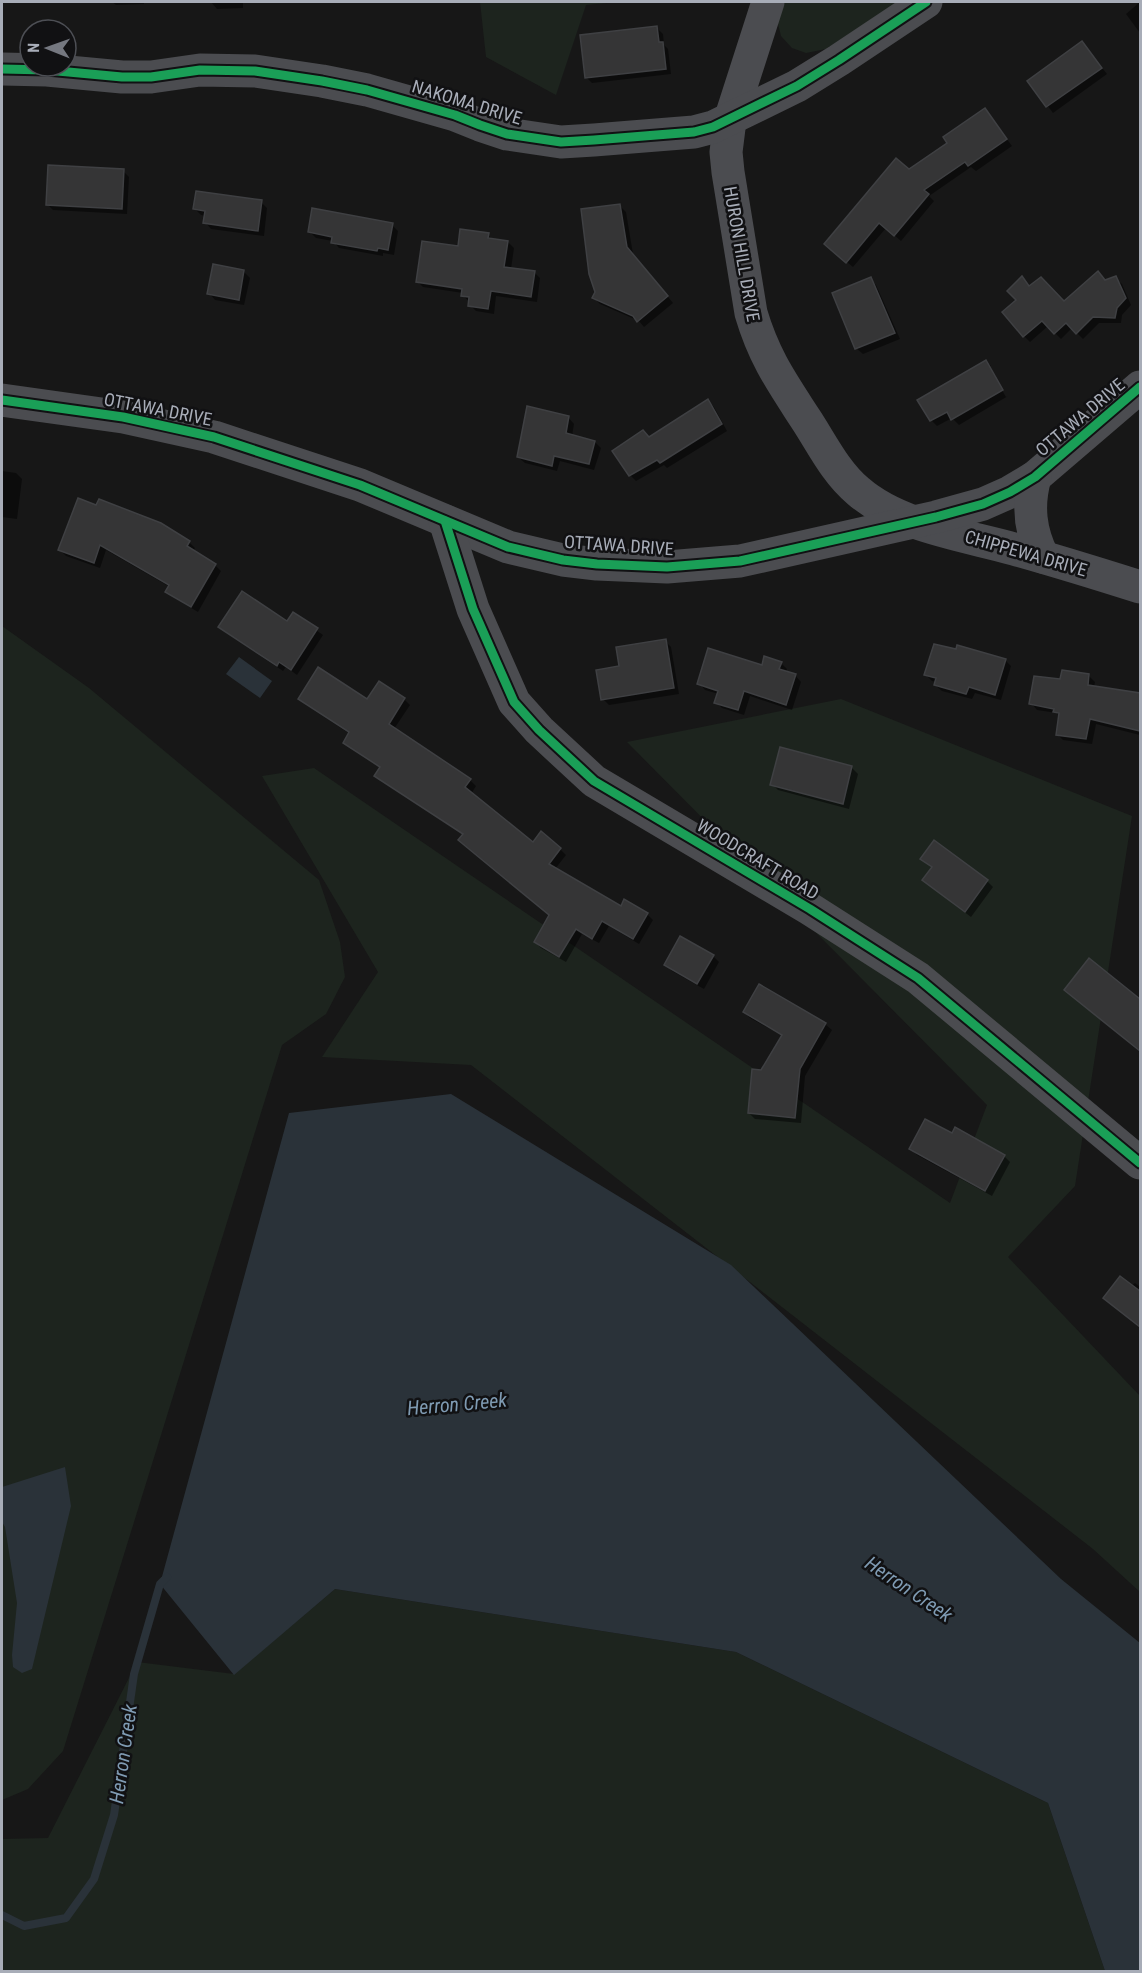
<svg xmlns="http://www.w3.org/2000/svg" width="1142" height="1973" font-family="'Roboto Condensed',sans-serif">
<rect width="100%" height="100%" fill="#171717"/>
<!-- green -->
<g fill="#1d241e">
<path d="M 480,2 L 617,2 L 586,5 L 556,95 L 486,57 Z"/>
<path d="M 783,2 L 898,2 L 826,49 L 806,53 L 792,48 L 781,36 L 777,20 Z"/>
<path d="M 2,626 L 89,688 L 319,880 L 340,942 L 345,977 L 326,1014 L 282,1045 L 63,1751 L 28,1789 L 2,1800 Z"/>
<path d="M 841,699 L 1132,816 L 1075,1186 L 1008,1257 L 1140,1396 L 1140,1592 L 1093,1549 L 471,1065 L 322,1057 L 378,972 L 262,776 L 314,768 L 950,1203 L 987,1105 L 627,742 Z"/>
<path d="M 335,1589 L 736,1652 L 1048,1803 L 1105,1971 L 2,1971 L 2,1839 L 48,1838 L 137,1662 L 234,1674 Z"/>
</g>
<!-- water -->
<g fill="#2a3239">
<path d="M 239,657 L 272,681 L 260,698 L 226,674 Z"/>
<path d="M 451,1094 L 731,1265 L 1061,1579 L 1140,1643 L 1140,1971 L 1105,1971 L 1048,1803 L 736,1652 L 335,1589 L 234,1675 L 160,1584 L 289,1113 Z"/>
<path d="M 65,1467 L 71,1506 L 32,1669 L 22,1673 L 13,1667 L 12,1655 L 17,1603 L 5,1527 L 2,1522 L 2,1487 Z"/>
</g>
<!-- shadow -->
<g fill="#0007">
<path d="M 112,2 L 144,2 L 144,4 L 116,5 Z"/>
<path d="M 211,2 L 243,2 L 243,8 L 217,9 Z"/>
<path d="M 1140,2 L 1140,33 L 1126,14 Z"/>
<path d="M 657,28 L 663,34 L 664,45 L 668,49 L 671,74 L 592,83 L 586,77 Z"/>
<path d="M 1082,43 L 1107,74 L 1053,113 L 1029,81 Z"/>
<path d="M 985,110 L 1012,146 L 976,171 L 971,167 L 929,196 L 934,201 L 901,241 L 886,228 L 853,267 L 832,250 L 908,171 L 949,143 Z"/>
<path d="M 123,171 L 129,177 L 127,214 L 53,210 L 47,204 Z"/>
<path d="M 261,202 L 267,208 L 264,236 L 211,229 L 205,222 L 206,216 L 201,215 L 195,209 Z"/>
<path d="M 620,206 L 626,212 L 633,254 L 673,303 L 644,327 L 639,321 L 600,304 L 594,298 Z"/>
<path d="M 392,225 L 398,231 L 394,255 L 383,253 L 383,256 L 339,248 L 333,241 L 316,238 L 310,232 Z"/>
<path d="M 488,235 L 493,240 L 508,242 L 514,248 L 511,269 L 534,272 L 540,278 L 537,302 L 496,296 L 494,314 L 476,311 L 470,305 L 470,302 L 462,295 L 463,293 L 423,287 L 417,281 L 459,248 Z"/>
<path d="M 215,266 L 244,272 L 250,278 L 244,305 L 215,300 L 209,293 Z"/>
<path d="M 1098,273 L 1106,281 L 1115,278 L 1122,284 L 1131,305 L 1122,315 L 1121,323 L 1099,323 L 1083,339 L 1072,328 L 1061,339 L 1048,326 L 1030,342 L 1024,336 L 1030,287 L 1064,303 Z"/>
<path d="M 870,279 L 876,285 L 900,339 L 863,354 L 856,348 L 834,293 Z"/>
<path d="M 986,362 L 991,366 L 988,366 L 1006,397 L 1008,396 L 959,425 L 952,418 L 937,426 L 931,420 Z"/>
<path d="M 708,401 L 714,407 L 727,431 L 667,468 L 664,465 L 636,481 L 630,475 L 650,438 Z"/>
<path d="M 568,417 L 574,424 L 572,436 L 595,442 L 601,448 L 594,470 L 560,461 L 557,471 L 525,463 L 518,457 Z"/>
<path d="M 2,471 L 16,473 L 22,479 L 17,519 L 2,517 Z"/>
<path d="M 79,500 L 189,542 L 195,548 L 193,552 L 215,565 L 221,571 L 198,612 L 173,597 L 167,591 L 170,587 L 106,550 L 100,568 L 66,556 L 60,550 Z"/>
<path d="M 293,614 L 323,635 L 297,675 L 286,667 L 283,671 L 226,633 L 220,627 L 287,623 Z"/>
<path d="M 665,641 L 671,647 L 679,694 L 609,705 L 603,699 Z"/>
<path d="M 1005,660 L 1011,666 L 1001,700 L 975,693 L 972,699 L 942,691 L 935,685 L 936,682 L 932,681 L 926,675 Z"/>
<path d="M 781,663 L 787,669 L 786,673 L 795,675 L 801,682 L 792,710 L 750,696 L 744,715 L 722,708 L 716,702 L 719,694 L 705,690 L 699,683 Z"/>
<path d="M 1089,676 L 1095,682 L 1094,687 L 1140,695 L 1140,735 L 1096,724 L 1092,744 L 1063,740 L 1057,734 L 1060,717 L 1057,713 L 1037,710 L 1031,703 L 1061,681 Z"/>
<path d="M 300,699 L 368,701 L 404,699 L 410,705 L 394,729 L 470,780 L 476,786 L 471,794 L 533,844 L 541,833 L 560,849 L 566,855 L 555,869 L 621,908 L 647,914 L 653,920 L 639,944 L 609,926 L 599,943 L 582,934 L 566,962 L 541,948 L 535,942 L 551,916 L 464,835 L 382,782 L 376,776 L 381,768 L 351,748 L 345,742 L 350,734 L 306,705 Z"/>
<path d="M 852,768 L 858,774 L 849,809 L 778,790 L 772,784 Z"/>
<path d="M 922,858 L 987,881 L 993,887 L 971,917 L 930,886 L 933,868 Z"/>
<path d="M 713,956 L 719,962 L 704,989 L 672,971 L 666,965 Z"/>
<path d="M 1089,960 L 1140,1001 L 1140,1050 L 1072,995 Z"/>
<path d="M 759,986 L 825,1024 L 832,1030 L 805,1076 L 801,1123 L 755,1119 L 749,1113 L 762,1071 L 783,1036 L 750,1018 L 744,1012 Z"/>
<path d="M 952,1135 L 1004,1156 L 1010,1162 L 992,1196 L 917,1155 L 911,1149 Z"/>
<path d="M 1135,1283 L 1140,1287 L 1140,1327 L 1111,1303 Z"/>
</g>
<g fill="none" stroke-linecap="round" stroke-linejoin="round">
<!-- stream -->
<path stroke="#2a3239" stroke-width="8" d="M 2,1915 L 24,1926 L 66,1918 L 94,1879 L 114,1815 L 134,1674 L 160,1584 L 167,1577"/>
</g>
<!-- building -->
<g fill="#353536" stroke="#3f4043" stroke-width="1.5">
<path d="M 657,26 L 659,42 L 663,42 L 666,69 L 585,78 L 580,35 Z"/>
<path d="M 1082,41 L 1102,68 L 1046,107 L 1027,81 Z"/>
<path d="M 985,108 L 1007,139 L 968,166 L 965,162 L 924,190 L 929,194 L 894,236 L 879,223 L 846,263 L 824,244 L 896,158 L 909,169 L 947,143 L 943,137 Z"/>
<path d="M 48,165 L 124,169 L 122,209 L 46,205 Z"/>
<path d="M 196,191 L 262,200 L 258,231 L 203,223 L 205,211 L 193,209 Z"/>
<path d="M 620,204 L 627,247 L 668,296 L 637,322 L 633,316 L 592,298 L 595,292 L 589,274 L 581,209 Z"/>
<path d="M 312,208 L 393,223 L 388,250 L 378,248 L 377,251 L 331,243 L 332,237 L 308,232 Z"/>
<path d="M 460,229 L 489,233 L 488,238 L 508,241 L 504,267 L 535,271 L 531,297 L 491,291 L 488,309 L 468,306 L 469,297 L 461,296 L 462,289 L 416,282 L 422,241 L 458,246 Z"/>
<path d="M 213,264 L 244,270 L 239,300 L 207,294 Z"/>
<path d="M 1098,271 L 1105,280 L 1116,276 L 1126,298 L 1117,308 L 1115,318 L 1093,317 L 1076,334 L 1066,323 L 1054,334 L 1042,321 L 1023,337 L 1002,312 L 1016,300 L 1007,291 L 1022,276 L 1029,286 L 1041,277 L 1064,301 Z"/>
<path d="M 871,277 L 895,333 L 855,349 L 832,293 Z"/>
<path d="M 986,360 L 1003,390 L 951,420 L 947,412 L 930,421 L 917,400 Z"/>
<path d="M 708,399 L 722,424 L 660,463 L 657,460 L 629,476 L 612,451 L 643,430 L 649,437 Z"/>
<path d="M 527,406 L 569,416 L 566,433 L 595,441 L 589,464 L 554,456 L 552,466 L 517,457 Z"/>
<path d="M 78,498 L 96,505 L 99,499 L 161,523 L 190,541 L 187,546 L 216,564 L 191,607 L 165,592 L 169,585 L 100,545 L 94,563 L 58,550 Z"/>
<path d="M 242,591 L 287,621 L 293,612 L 318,628 L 291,670 L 279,662 L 277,666 L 218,627 Z"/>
<path d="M 666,639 L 674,688 L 601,700 L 596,670 L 619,666 L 616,647 Z"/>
<path d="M 934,644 L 956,649 L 957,645 L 1006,659 L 995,695 L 969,687 L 966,694 L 934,685 L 936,678 L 924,675 Z"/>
<path d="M 708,648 L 762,665 L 764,656 L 782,662 L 779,669 L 796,674 L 786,705 L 744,691 L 738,710 L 714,703 L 718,691 L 697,684 Z"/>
<path d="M 318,667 L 367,699 L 379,681 L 405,698 L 389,724 L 471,779 L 465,787 L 533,842 L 541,831 L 561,848 L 549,864 L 621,906 L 624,899 L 648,913 L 633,939 L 602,921 L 592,939 L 576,929 L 559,957 L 534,942 L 549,915 L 458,840 L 463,834 L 374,776 L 380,767 L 343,743 L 349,732 L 298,699 Z"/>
<path d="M 1062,670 L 1089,674 L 1088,685 L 1140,693 L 1140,731 L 1090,719 L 1086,739 L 1056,735 L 1059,713 L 1053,712 L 1054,709 L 1029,704 L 1034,676 L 1060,679 Z"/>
<path d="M 780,747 L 852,766 L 843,804 L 770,785 Z"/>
<path d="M 934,840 L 988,880 L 965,912 L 922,880 L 932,867 L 920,859 Z"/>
<path d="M 680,936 L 714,955 L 697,984 L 664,965 Z"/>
<path d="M 1089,958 L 1140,999 L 1140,1051 L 1064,990 Z"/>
<path d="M 759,984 L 826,1023 L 800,1069 L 795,1118 L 748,1113 L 752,1069 L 761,1070 L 782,1035 L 743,1012 Z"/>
<path d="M 925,1119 L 952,1133 L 955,1127 L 1005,1155 L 985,1191 L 909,1149 Z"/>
<path d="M 1120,1276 L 1140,1291 L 1140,1327 L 1103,1298 Z"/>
</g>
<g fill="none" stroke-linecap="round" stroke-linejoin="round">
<!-- minor -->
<g stroke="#4b4c50" stroke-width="33">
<path d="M 768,2 L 730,120 L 726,152 L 728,172 L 751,313 C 764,357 781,381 805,418 C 821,442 835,472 858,491 C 898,526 963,535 1014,549 C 1057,561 1099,574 1140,587"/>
<path d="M 2,69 L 47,70 L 122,77 L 151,77 L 200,70 L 255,71 L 322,81 L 367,90 L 455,115 L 480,125 L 507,134 L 561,142 L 594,140 L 694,132 L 713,127 L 797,86 L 839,60 L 926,2"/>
<path d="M 2,400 L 123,417 L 214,437 L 360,485 L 508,547 L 563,560 L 597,564 L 667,567 L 740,561 L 936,517 L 983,504 L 1010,492 L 1035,477 L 1140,387"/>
<path d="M 1035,477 C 1027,506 1030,531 1043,557"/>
<path d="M 445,521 L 473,609 L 514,702 L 539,730 L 594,781 L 810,909 L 918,978 L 1140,1163"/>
</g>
<defs>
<g id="cycleway">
<path d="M 2,69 L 47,70 L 122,77 L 151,77 L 200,70 L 255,71 L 322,81 L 367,90 L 455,115 L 480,125 L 507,134 L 561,142 L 594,140 L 694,132 L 713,127 L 797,86 L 839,60 L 926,2"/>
<path d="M 2,400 L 123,417 L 214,437 L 360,485 L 508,547 L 563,560 L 597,564 L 667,567 L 740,561 L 936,517 L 983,504 L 1010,492 L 1035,477 L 1140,387"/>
<path d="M 445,521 L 473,609 L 514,702 L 539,730 L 594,781 L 810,909 L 918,978 L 1140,1163"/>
</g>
</defs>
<!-- cycleway casing -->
<use href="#cycleway" stroke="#111113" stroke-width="13"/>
<!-- cycleway -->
<use href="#cycleway" stroke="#1a9f57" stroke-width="9"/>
</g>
<g text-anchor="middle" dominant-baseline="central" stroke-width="5" stroke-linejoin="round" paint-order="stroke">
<!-- street labels -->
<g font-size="18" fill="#a8adb8" stroke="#111113">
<text transform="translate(467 102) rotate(17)">NAKOMA DRIVE</text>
<text transform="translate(742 254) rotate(80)">HURON HILL DRIVE</text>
<text transform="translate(158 409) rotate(11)">OTTAWA DRIVE</text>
<text transform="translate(1080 417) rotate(-40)">OTTAWA DRIVE</text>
<text transform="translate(619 545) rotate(4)">OTTAWA DRIVE</text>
<text transform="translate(1026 553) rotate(16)">CHIPPEWA DRIVE</text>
<text transform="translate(758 859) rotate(31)">WOODCRAFT ROAD</text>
</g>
<!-- water labels -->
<g font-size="20" font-style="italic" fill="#7f9bb3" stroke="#111113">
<text transform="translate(457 1404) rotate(-5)">Herron Creek</text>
<text transform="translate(909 1589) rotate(34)">Herron Creek</text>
<text transform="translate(123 1754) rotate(-82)">Herron Creek</text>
</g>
</g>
<!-- border -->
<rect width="1142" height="1973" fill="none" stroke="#a8adb8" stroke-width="6"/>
<!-- north arrow -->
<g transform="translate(48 48) rotate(271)"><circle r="28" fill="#111113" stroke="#4d4f55" stroke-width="1.5"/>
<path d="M0-4.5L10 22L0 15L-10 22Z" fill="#757880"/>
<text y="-9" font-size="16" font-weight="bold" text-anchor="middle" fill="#a8adb8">N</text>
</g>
</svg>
